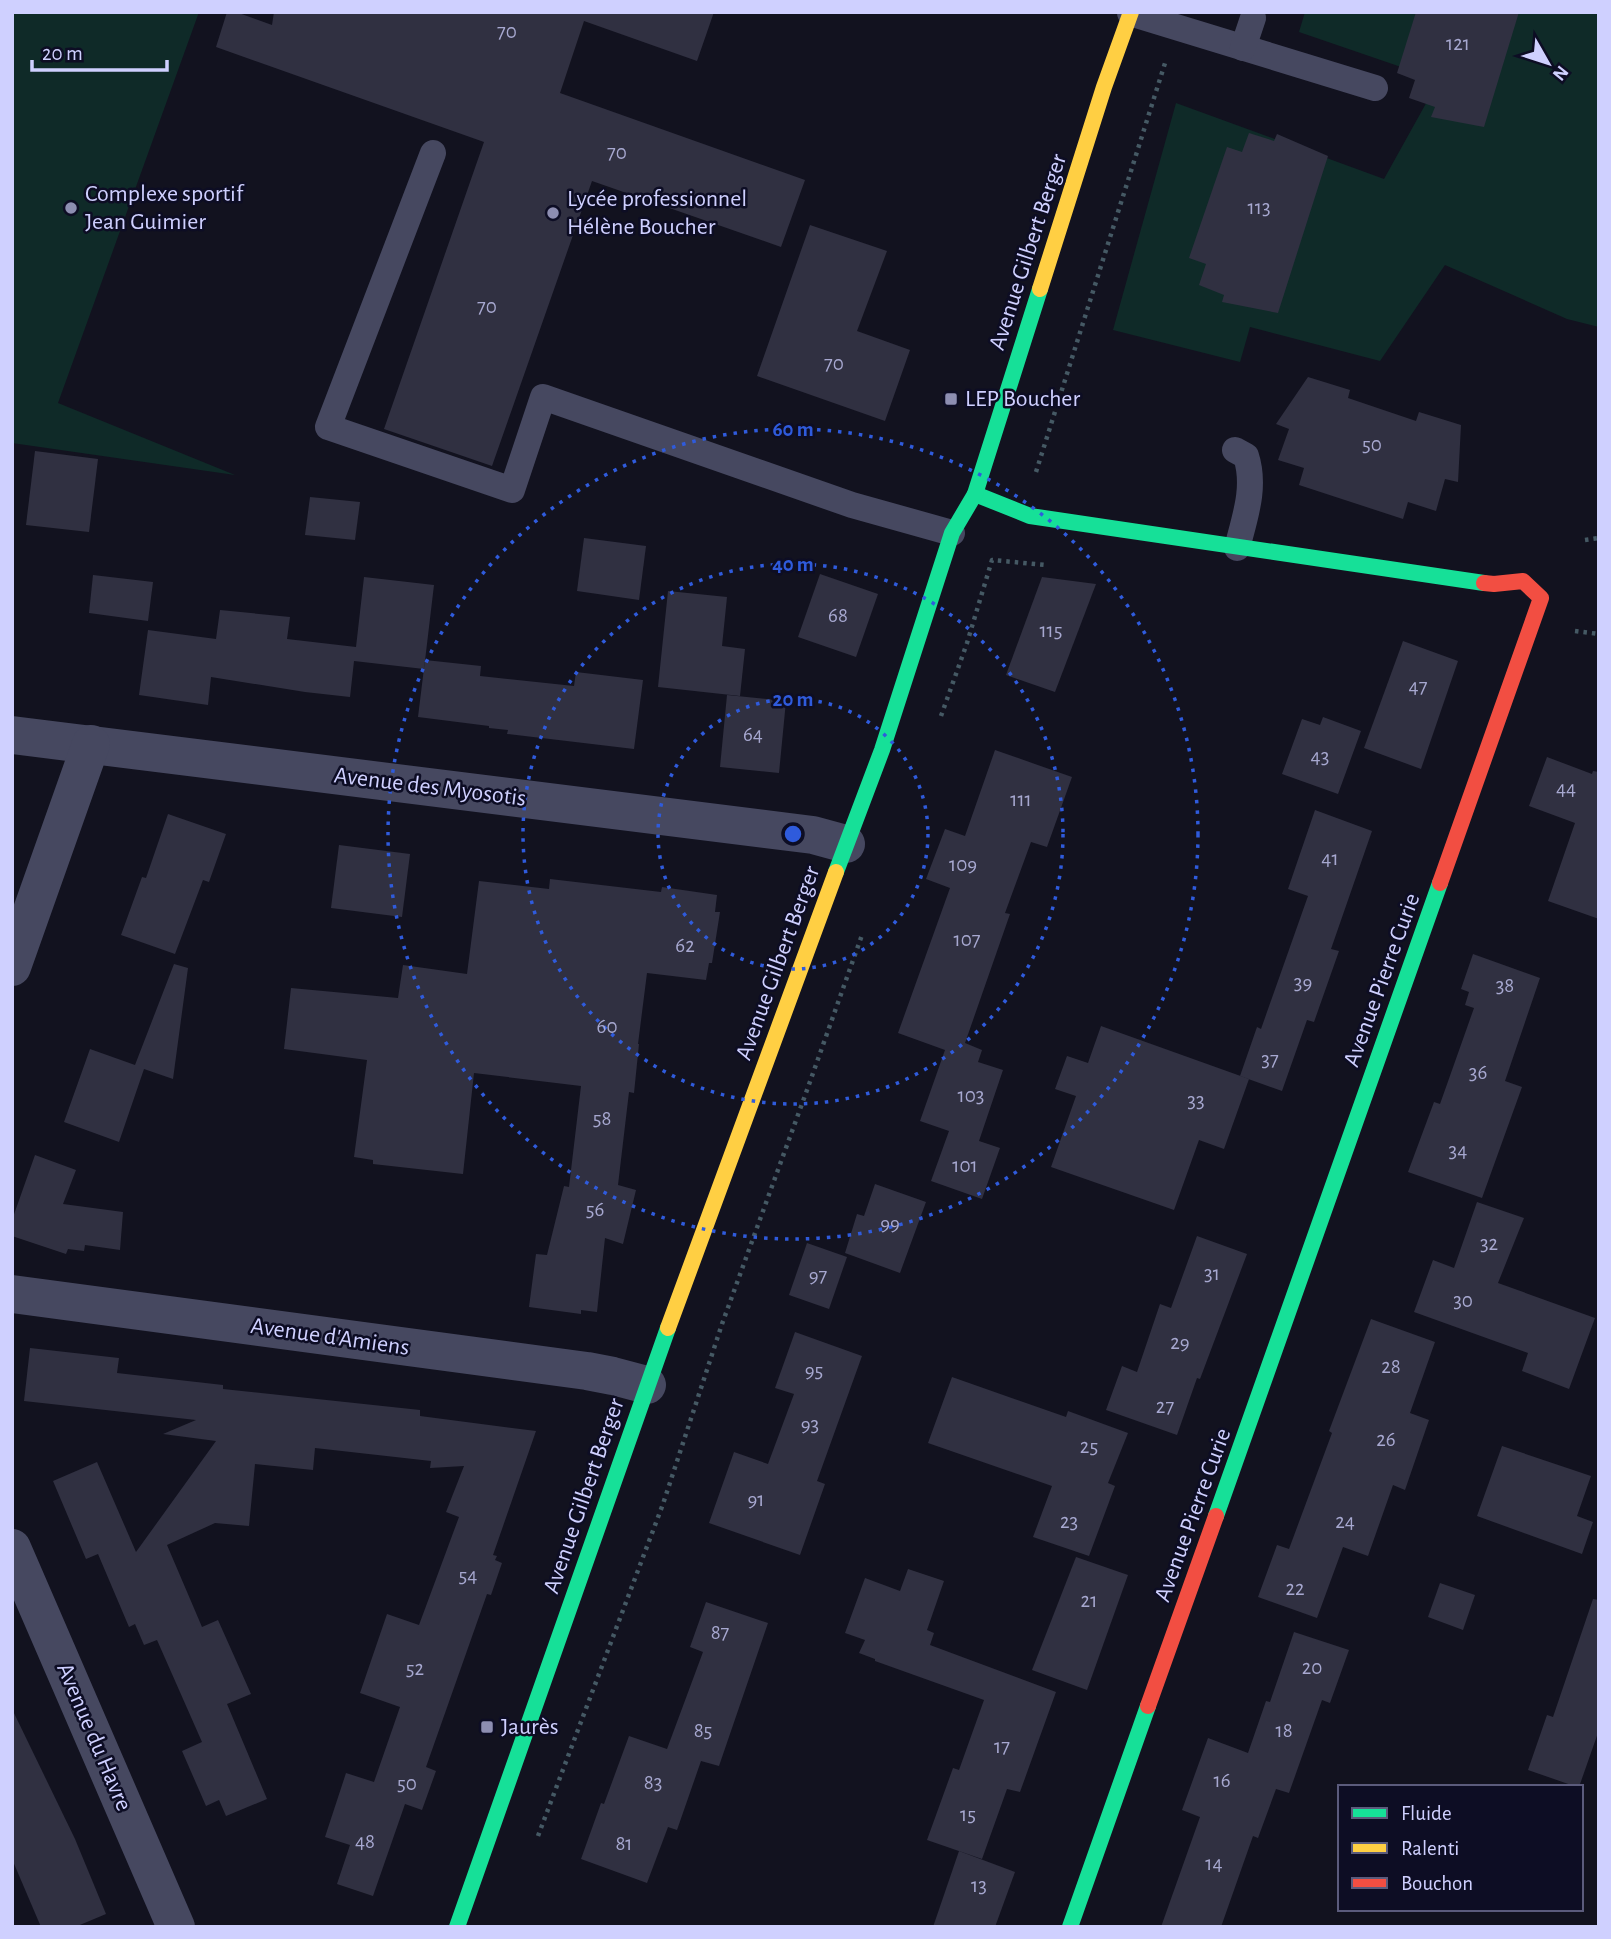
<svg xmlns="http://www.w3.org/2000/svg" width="1611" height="1939" font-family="'Alegreya Sans',sans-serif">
<rect width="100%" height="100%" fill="#12121f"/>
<!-- green -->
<g fill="#0f2a28">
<path d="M 12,12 L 199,12 L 58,403 L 235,475 L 12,443 Z"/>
<path d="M 1305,12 L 1599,12 L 1599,327 L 1567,319 L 1445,265 L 1380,361 L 1250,327 L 1240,362 L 1113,330 L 1176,103 L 1384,179 L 1439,80 L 1299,32 Z"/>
</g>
<!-- building -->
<g fill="#303041">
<path d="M 227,12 L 236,12 L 272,25 L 274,12 L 714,12 L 697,61 L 584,21 L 560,93 L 805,180 L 781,247 L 592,181 L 492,466 L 384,429 L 484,142 L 216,47 Z"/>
<path d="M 1416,12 L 1519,12 L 1484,127 L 1431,117 L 1435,107 L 1409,98 L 1415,80 L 1397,73 Z"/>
<path d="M 1249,133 L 1274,141 L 1277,134 L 1328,156 L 1278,313 L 1222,302 L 1224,295 L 1199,285 L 1206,264 L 1189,258 L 1227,147 L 1242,152 Z"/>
<path d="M 810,225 L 887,251 L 857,331 L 910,350 L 885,421 L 757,376 Z"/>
<path d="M 1308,377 L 1350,390 L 1348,398 L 1416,421 L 1419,412 L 1461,425 L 1458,482 L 1445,479 L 1436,511 L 1408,502 L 1403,519 L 1299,485 L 1304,468 L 1278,460 L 1289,429 L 1276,424 Z"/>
<path d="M 35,451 L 98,459 L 89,532 L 26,525 Z"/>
<path d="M 310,497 L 360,502 L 355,540 L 305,535 Z"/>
<path d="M 584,538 L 646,546 L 639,600 L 577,591 Z"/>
<path d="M 820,574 L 878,594 L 856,657 L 798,637 Z"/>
<path d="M 93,575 L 153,582 L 148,621 L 89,613 Z"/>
<path d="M 364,577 L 434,585 L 424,669 L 354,661 L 350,697 L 305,692 L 211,677 L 208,705 L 139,695 L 148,630 L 216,639 L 220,610 L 290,617 L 287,639 L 356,647 Z"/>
<path d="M 1042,577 L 1096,584 L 1055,692 L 1006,675 Z"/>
<path d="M 668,591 L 727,597 L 722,646 L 745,649 L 740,696 L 658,687 Z"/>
<path d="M 1403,641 L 1458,661 L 1421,769 L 1364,748 Z"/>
<path d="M 425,660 L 481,666 L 480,676 L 574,686 L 576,672 L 643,680 L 634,749 L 507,734 L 508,730 L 489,728 L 489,726 L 418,717 Z"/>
<path d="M 727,695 L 786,701 L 779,773 L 720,767 Z"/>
<path d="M 1323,717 L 1361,731 L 1338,794 L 1282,774 L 1302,719 L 1320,725 Z"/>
<path d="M 995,750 L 1072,777 L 1047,847 L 1031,842 L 1005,913 L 1010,914 L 965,1043 L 982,1050 L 978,1062 L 1003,1070 L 979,1141 L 1000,1148 L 982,1199 L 931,1181 L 949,1131 L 920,1121 L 945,1050 L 898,1033 L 950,888 L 926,879 L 945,829 L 965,836 Z"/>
<path d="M 1547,757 L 1592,774 L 1593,771 L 1599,772 L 1599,919 L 1548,901 L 1575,823 L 1529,806 Z"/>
<path d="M 1315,810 L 1372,831 L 1331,949 L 1339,951 L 1314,1022 L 1307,1020 L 1282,1091 L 1240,1076 L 1257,1027 L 1261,1029 L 1308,896 L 1288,889 Z"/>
<path d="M 168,814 L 226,834 L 209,882 L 203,880 L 175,954 L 121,935 L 142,877 L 146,878 Z"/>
<path d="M 339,845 L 410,854 L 402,917 L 331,908 Z"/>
<path d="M 550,879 L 661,892 L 662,887 L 717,895 L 715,912 L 720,912 L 712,963 L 709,963 L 706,980 L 647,973 L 638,1044 L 639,1044 L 634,1093 L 629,1092 L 618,1185 L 636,1190 L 623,1244 L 605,1238 L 597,1312 L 581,1310 L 581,1314 L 529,1307 L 536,1254 L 547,1255 L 564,1186 L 569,1187 L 581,1086 L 474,1073 L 463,1174 L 373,1164 L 373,1160 L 354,1157 L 367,1060 L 284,1049 L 291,988 L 398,998 L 403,965 L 467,974 L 479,881 L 549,889 Z"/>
<path d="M 1473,954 L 1540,978 L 1505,1081 L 1522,1087 L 1482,1198 L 1408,1172 L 1434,1102 L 1440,1104 L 1474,1008 L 1465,1005 L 1469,992 L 1461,989 Z"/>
<path d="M 174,964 L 188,968 L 173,1079 L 144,1069 L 119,1142 L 64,1122 L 90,1049 L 135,1065 Z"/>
<path d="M 1101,1026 L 1249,1079 L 1224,1149 L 1199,1140 L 1174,1210 L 1051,1167 L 1076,1096 L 1055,1089 L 1067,1056 L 1088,1063 Z"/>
<path d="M 35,1155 L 76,1170 L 63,1204 L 123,1212 L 120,1250 L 85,1245 L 84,1251 L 68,1249 L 66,1254 L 12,1236 L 12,1220 Z"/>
<path d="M 875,1184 L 926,1202 L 900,1273 L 845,1253 L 857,1214 L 864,1216 Z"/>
<path d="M 1477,1202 L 1524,1218 L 1498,1283 L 1595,1318 L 1569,1389 L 1522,1371 L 1528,1353 L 1414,1312 L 1433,1260 L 1454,1268 Z"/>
<path d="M 1197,1236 L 1247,1254 L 1200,1379 L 1197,1378 L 1177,1435 L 1106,1410 L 1122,1366 L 1137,1372 L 1160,1304 L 1171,1308 Z"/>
<path d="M 807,1243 L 847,1257 L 829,1309 L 789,1295 Z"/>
<path d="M 1371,1319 L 1435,1342 L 1410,1413 L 1429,1420 L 1405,1490 L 1393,1485 L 1368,1556 L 1343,1547 L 1317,1618 L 1258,1597 L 1277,1545 L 1289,1549 L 1332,1433 L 1329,1431 Z"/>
<path d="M 795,1332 L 862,1356 L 817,1481 L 825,1484 L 800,1555 L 709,1523 L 734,1452 L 768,1464 L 794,1394 L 775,1388 Z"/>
<path d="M 30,1348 L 119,1358 L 117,1373 L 223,1385 L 223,1389 L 420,1410 L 420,1416 L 536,1431 L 493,1555 L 497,1556 L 495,1560 L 502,1563 L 491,1595 L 487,1594 L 426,1767 L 436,1771 L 422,1810 L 405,1804 L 373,1896 L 337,1884 L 350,1845 L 325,1837 L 346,1773 L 374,1782 L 400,1707 L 360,1693 L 387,1614 L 419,1625 L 459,1517 L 446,1512 L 464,1466 L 430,1468 L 431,1461 L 315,1448 L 313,1470 L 255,1464 L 249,1526 L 215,1523 L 167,1545 L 202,1627 L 218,1620 L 251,1694 L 227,1704 L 267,1799 L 226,1816 L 219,1800 L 206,1806 L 182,1751 L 202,1742 L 157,1640 L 144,1645 L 135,1624 L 129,1627 L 98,1554 L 86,1559 L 53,1481 L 97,1462 L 136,1552 L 216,1441 L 163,1434 L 196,1420 L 24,1401 Z"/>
<path d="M 952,1377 L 1066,1417 L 1068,1411 L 1128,1433 L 1108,1483 L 1115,1486 L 1089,1556 L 1033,1537 L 1052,1486 L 928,1443 Z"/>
<path d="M 1502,1446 L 1591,1476 L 1577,1516 L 1593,1522 L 1582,1554 L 1477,1516 Z"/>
<path d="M 1076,1557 L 1128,1575 L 1087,1690 L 1032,1670 Z"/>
<path d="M 908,1569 L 944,1581 L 927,1630 L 934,1633 L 930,1645 L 1056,1692 L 1020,1792 L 1007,1789 L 982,1859 L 927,1840 L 953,1768 L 959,1770 L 984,1700 L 875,1661 L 875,1659 L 859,1653 L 865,1640 L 845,1633 L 865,1578 L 900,1591 Z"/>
<path d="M 1440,1583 L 1475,1595 L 1463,1630 L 1428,1617 Z"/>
<path d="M 1593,1599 L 1599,1600 L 1599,1730 L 1579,1787 L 1577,1787 L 1528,1770 L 1547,1715 L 1553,1717 Z"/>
<path d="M 706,1602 L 768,1623 L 719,1766 L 701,1761 L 677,1830 L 668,1827 L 647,1883 L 581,1859 L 601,1803 L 604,1804 L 629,1736 L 667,1749 L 703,1652 L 690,1647 Z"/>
<path d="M 1294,1632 L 1349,1650 L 1330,1703 L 1322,1700 L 1289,1793 L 1276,1789 L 1258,1838 L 1253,1836 L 1221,1927 L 1161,1927 L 1200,1817 L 1182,1810 L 1208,1738 L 1248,1753 L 1266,1701 L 1270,1702 Z"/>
<path d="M 12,1709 L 75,1839 L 106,1914 L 75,1927 L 41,1927 L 12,1859 Z"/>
<path d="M 959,1851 L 1015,1872 L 995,1927 L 933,1927 Z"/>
</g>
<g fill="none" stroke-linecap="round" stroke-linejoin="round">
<!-- path -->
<g stroke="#455964" stroke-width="4.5" stroke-dasharray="3.5 5" stroke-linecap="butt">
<path d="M 1036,472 L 1166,60"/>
<path d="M 1585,540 L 1599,538"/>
<path d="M 1575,631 L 1599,634"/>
<path d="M 941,716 L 967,643 L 992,560 L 1046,565"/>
<path d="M 538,1836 L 663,1504 L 722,1324 L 807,1090 L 862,935"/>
</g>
<!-- lane -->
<g stroke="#464860" stroke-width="26">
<path d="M 1130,13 L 1375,88"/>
<path d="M 1243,48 L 1253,18"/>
<path d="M 433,153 L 328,427 L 512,490 L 543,397 L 852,505 L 952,533"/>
<path d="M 1235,450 L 1246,456 C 1256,487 1245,517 1237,548"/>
</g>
<!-- street -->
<g stroke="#464860" stroke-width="38">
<path d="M 12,735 L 813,835 L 846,844"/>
<path d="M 12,967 L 91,744"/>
<path d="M 12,1294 L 587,1371 L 613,1376 L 647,1385"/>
<path d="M 12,1548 L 176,1927"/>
</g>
<!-- fast -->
<g stroke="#16e098" stroke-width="16">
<path d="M 975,494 L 1030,516 L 1484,583"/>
<path d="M 836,872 L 882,750 L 952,533 L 975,494 L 1040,289"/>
<path d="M 1216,1516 L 1440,883"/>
<path d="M 457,1927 L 668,1328"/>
<path d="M 1070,1927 L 1148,1706"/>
</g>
<!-- slow -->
<g stroke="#ffcf43" stroke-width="16">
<path d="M 1040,289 L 1104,87 L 1131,12"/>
<path d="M 668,1328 L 836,872"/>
</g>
<!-- jam -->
<g stroke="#f24e42" stroke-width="16">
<path d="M 1440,883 L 1541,598 L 1523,581 L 1494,584 L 1484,583"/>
<path d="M 1148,1706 L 1216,1516"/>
</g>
</g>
<!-- distance rings -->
<g fill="none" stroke="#2f5bdc" stroke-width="3.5" stroke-dasharray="3.5 7">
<circle cx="793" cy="834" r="135"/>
<circle cx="793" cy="834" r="270"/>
<circle cx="793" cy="834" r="405"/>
</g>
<!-- markers -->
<g fill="#8d8eb1" stroke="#0d0d24" stroke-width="2.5">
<circle cx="71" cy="208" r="7"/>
<circle cx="553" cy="213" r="7"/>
<rect x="944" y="392" width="14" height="14" rx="3.5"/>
<rect x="480" y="1720" width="14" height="14" rx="3.5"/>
</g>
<g text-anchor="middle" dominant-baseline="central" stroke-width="5" stroke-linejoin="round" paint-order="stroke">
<!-- number labels -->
<g font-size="21" fill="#a7a8d0">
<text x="507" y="31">70</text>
<text x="1458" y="43">121</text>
<text x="617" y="152">70</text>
<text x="1259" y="207">113</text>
<text x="487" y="306">70</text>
<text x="834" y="363">70</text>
<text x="1372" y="444">50</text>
<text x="838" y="615">68</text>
<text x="1051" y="630">115</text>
<text x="1418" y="686">47</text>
<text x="753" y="734">64</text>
<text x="1320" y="756">43</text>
<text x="1566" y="788">44</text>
<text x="1021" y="799">111</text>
<text x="1330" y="858">41</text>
<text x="963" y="864">109</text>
<text x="967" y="939">107</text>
<text x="685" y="945">62</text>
<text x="1303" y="982">39</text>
<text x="1505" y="985">38</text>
<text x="607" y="1026">60</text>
<text x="1270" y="1059">37</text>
<text x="1478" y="1072">36</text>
<text x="971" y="1095">103</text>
<text x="1196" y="1100">33</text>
<text x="602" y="1118">58</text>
<text x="1458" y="1150">34</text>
<text x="965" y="1165">101</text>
<text x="595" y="1209">56</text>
<text x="890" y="1223">99</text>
<text x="1489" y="1243">32</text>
<text x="1212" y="1273">31</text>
<text x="818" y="1275">97</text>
<text x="1463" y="1300">30</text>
<text x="1180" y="1342">29</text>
<text x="1391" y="1366">28</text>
<text x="814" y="1370">95</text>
<text x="1165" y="1406">27</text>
<text x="810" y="1424">93</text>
<text x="1386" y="1439">26</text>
<text x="1089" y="1446">25</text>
<text x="756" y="1499">91</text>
<text x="1069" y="1521">23</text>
<text x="1345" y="1521">24</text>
<text x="468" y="1575">54</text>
<text x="1295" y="1588">22</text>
<text x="1089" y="1600">21</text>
<text x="720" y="1632">87</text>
<text x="1312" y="1667">20</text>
<text x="415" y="1668">52</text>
<text x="703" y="1730">85</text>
<text x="1284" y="1730">18</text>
<text x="1002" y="1746">17</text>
<text x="1222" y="1780">16</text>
<text x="653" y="1782">83</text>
<text x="407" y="1783">50</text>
<text x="968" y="1814">15</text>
<text x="365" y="1841">48</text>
<text x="624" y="1843">81</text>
<text x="1214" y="1863">14</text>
<text x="979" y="1885">13</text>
</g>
<!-- poi labels -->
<g font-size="24" fill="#cfd0ff" stroke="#0d0d24" text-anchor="start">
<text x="85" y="194">Complexe sportif<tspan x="85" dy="28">Jean Guimier</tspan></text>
<text x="567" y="199">Lycée professionnel<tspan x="567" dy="28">Hélène Boucher</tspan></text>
<text x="965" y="399">LEP Boucher</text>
<text x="501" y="1727">Jaurès</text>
</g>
<!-- street labels -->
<g font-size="24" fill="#cfd0ff" stroke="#0d0d24">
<text transform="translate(1028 252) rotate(-72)">Avenue Gilbert Berger</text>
<text transform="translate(430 787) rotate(7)">Avenue des Myosotis</text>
<text transform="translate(778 963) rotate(-70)">Avenue Gilbert Berger</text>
<text transform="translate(1382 980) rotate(-70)">Avenue Pierre Curie</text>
<text transform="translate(330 1337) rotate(8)">Avenue d'Amiens</text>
<text transform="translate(584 1496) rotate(-71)">Avenue Gilbert Berger</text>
<text transform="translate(1193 1515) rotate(-70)">Avenue Pierre Curie</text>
<text transform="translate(94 1737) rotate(67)">Avenue du Havre</text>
</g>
</g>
<circle cx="793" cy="834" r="10" fill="#2f5bdc" stroke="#0d0d24" stroke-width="3.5"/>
<g font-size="21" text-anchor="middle" font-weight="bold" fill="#2f5bdc" stroke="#0d0d24" stroke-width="5" stroke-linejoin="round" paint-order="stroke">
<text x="793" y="436">60 m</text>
<text x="793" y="571">40 m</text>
<text x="793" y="706">20 m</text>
</g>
<!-- border -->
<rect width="1611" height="1939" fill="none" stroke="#cfd0ff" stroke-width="28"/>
<!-- legend -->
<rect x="1338" y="1785" width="245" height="126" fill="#0d0d24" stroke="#5b5b7c" stroke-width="2"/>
<rect x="1352" y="1808" width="35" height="10" fill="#16e098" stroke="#5b5b7c" stroke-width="2"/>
<text x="1401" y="1820" font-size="21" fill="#cfd0ff">Fluide</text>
<rect x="1352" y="1843" width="35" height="10" fill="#ffcf43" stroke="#5b5b7c" stroke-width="2"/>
<text x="1401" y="1855" font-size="21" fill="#cfd0ff">Ralenti</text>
<rect x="1352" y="1878" width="35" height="10" fill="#f24e42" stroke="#5b5b7c" stroke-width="2"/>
<text x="1401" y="1890" font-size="21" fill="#cfd0ff">Bouchon</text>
<!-- north arrow -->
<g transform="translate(1548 63) rotate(129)" stroke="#0d0d24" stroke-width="5" paint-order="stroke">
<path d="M0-5L12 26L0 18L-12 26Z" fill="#cfd0ff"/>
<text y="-10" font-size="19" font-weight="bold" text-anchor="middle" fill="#cfd0ff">N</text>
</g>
<!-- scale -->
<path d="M32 60v10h135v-10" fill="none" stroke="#cfd0ff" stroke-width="3.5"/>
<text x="42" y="60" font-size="21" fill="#cfd0ff" stroke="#0d0d24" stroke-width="5" paint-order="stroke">20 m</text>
</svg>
